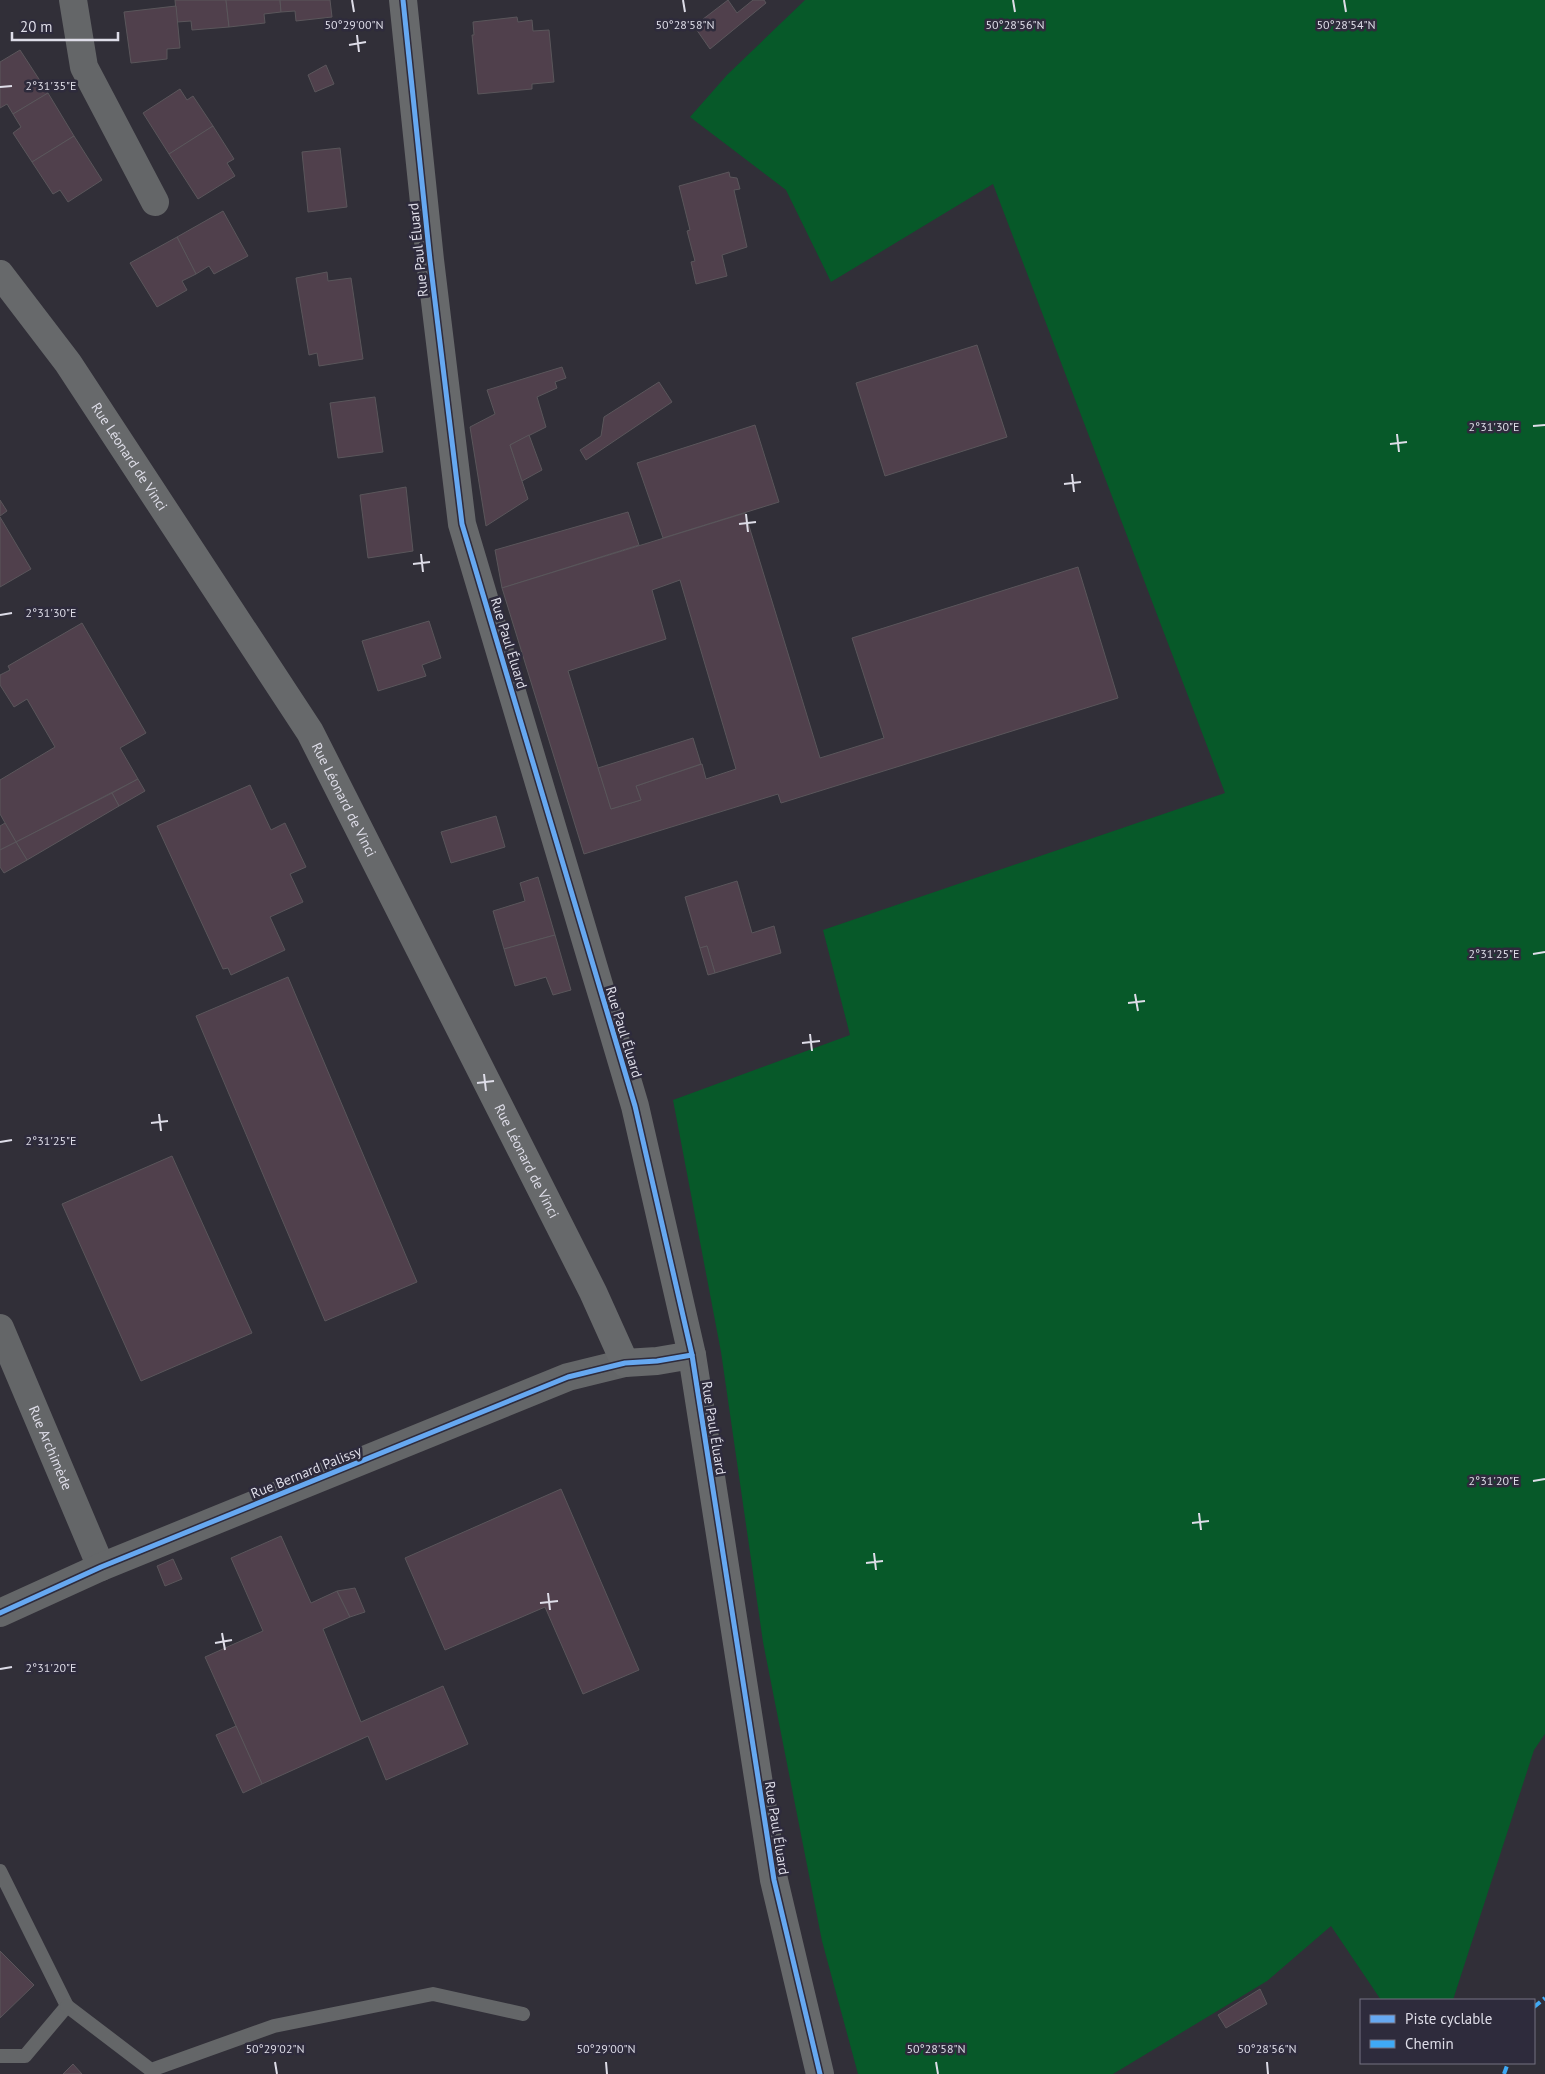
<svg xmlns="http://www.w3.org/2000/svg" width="1545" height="2074" font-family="'PT Sans',sans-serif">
<rect width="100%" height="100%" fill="#312f38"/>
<!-- green -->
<path fill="#075929" d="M 805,0 L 1545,0 L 1545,1734 L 1534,1750 L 1453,2000 L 1381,2000 L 1331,1926 L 1267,1981 L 1113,2074 L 858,2074 L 822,1941 L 763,1642 L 721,1352 L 673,1100 L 850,1035 L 823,930 L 1225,793 L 993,184 L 831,282 L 786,190 L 690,117 L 727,75 Z"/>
<!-- building -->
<g fill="#50404c" stroke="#5a565b" fill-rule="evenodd">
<path d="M 175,0 L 226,0 L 229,27 L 192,30 L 191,21 L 177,22 Z"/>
<path d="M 226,0 L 280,0 L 281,12 L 264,14 L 265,23 L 229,27 Z"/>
<path d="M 280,0 L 330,0 L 332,17 L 296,21 L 295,11 L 281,12 Z"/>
<path d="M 728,0 L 737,13 L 753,0 L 764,0 L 766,3 L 710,49 L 694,26 Z"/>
<path d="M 176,6 L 180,48 L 167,49 L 167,59 L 131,63 L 124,12 Z"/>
<path d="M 517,17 L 518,22 L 532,20 L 533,31 L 549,30 L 554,82 L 532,84 L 532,89 L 478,94 L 472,35 L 474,35 L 473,22 Z"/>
<path d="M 20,50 L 48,93 L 13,114 L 7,104 L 0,108 L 0,62 Z"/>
<path d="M 326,65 L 334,84 L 315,92 L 308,75 Z"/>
<path d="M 180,89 L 187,100 L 193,96 L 213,126 L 169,154 L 143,113 Z"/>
<path d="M 48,93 L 74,136 L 32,162 L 13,133 L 21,127 L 13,114 Z"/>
<path d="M 213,126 L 234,159 L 227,163 L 235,176 L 198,199 L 169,154 Z"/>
<path d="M 74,136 L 102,180 L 68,202 L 60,190 L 53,194 L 32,162 Z"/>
<path d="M 340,148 L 347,207 L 308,212 L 302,152 Z"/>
<path d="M 729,172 L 730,177 L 737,178 L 740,189 L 734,190 L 747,247 L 722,255 L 727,276 L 696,284 L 691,262 L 695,261 L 687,231 L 690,230 L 679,186 Z"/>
<path d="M 223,211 L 248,256 L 214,274 L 209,266 L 196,274 L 177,237 Z"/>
<path d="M 177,237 L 196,274 L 182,281 L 187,290 L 157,307 L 130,263 Z"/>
<path d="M 327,272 L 328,281 L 351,278 L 363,359 L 319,366 L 317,353 L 309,355 L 296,278 Z"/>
<path d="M 977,345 L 1007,437 L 885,476 L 856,383 Z"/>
<path d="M 562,367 L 566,378 L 555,382 L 557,388 L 537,397 L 546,427 L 510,445 L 528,499 L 486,526 L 470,427 L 495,414 L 487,390 Z"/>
<path d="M 659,382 L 672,402 L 586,460 L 580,450 L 601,436 L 604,417 Z"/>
<path d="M 375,397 L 383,452 L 338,458 L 330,403 Z"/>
<path d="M 755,425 L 779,502 L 663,538 L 637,463 Z"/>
<path d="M 529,435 L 542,470 L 522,481 L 510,445 Z"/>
<path d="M 406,487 L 413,551 L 368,558 L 360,495 Z"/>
<path d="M 0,500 L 7,511 L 0,516 Z"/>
<path d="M 628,512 L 639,545 L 502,588 L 495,550 Z"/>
<path d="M 745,513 L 820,758 L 884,738 L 852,638 L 1078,567 L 1118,698 L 781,803 L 778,794 L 584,854 L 502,588 ZM 680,580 L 736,769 L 706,779 L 702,764 L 636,786 L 641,800 L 611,809 L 568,671 L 666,639 L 652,590 Z"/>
<path d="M 0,517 L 31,569 L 0,587 Z"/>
<path d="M 429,621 L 441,658 L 422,665 L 426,676 L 378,691 L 362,641 Z"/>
<path d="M 82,623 L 146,733 L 120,748 L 138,779 L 16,842 L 0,814 L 0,780 L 55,747 L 27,699 L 14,707 L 0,685 L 0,675 L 10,670 L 8,666 Z"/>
<path d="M 693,738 L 701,764 L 636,786 L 641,800 L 611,809 L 598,768 Z"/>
<path d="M 138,779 L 145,791 L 119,806 L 112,793 Z"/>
<path d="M 250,785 L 271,830 L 285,823 L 306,867 L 290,874 L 303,902 L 270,917 L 285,950 L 231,975 L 228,968 L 223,969 L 157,826 Z"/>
<path d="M 112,793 L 119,806 L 27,860 L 16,842 Z"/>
<path d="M 496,816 L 505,847 L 451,863 L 441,832 Z"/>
<path d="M 5,823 L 16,842 L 0,850 L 0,826 Z"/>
<path d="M 16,842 L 27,860 L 4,873 L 0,867 L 0,850 Z"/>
<path d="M 538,877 L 555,935 L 504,949 L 493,911 L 525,901 L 520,883 Z"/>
<path d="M 737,881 L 752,933 L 774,926 L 781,953 L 715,973 L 707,946 L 700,948 L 685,897 Z"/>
<path d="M 555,935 L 571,990 L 553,995 L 546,977 L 515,986 L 504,949 Z"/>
<path d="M 707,946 L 715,973 L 708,975 L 700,948 Z"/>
<path d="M 288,977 L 417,1282 L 325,1321 L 196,1016 Z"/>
<path d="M 172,1156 L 252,1333 L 141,1381 L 62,1204 Z"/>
<path d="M 561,1489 L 639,1670 L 583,1694 L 545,1607 L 445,1650 L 405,1558 Z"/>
<path d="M 281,1536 L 311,1603 L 337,1591 L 350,1617 L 323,1629 L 361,1722 L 443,1686 L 468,1744 L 386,1780 L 368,1736 L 262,1784 L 205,1657 L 263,1631 L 231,1558 Z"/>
<path d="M 173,1559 L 182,1579 L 165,1586 L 157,1566 Z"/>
<path d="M 355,1588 L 365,1612 L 350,1617 L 337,1591 Z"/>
<path d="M 236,1726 L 262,1784 L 243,1793 L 216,1735 Z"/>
<path d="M 0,1951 L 34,1985 L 0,2018 Z"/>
<path d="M 1260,1989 L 1267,2004 L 1226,2028 L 1218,2015 Z"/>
<path d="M 73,2064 L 82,2074 L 63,2074 Z"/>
</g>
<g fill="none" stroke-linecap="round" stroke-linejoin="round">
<!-- lane -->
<g stroke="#646668" stroke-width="14">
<path d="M 0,1871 L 67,2006 L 25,2056 L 0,2056"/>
<path d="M 67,2006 L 151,2070 L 274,2026 L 433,1994 L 523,2014"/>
</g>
<!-- street -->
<g stroke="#646668" stroke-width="28">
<path d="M 73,0 L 84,67 L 155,202"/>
<path id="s1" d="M 0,1328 L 101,1567"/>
<path d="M 0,1613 L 101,1567 L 568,1377 L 625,1363"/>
</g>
<!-- secondary -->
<g stroke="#67696b" stroke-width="28">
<path d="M 403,0 L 430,260 L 462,524 L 635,1106 L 692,1355 L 774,1880 L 820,2074"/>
<path id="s2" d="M 0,274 L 68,363 L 310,732 L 593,1292 L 625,1363 L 657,1361 L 692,1355"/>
</g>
<!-- quiet -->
<g stroke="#3fa9f5" stroke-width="4" stroke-dasharray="8 4" stroke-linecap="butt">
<path d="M 1534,2007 L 1545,1998"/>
<path d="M 1504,2074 L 1508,2063"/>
</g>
<defs>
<g id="cycleway">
<path d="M 403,0 L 430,260 L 462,524 L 635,1106 L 692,1355 L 774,1880 L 820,2074"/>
<path d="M 0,1613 L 101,1567 L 568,1377 L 625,1363 L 657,1361 L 692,1355"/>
</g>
</defs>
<!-- cycleway casing -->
<use href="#cycleway" stroke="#2e2b3c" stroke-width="8"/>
<!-- cycleway -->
<use href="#cycleway" stroke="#66a8f1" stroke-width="5"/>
</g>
<!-- ticks -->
<path fill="none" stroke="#dedde8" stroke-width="2" d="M 352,0 L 354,12M 683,0 L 685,12M 1013,0 L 1015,12M 1344,0 L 1346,12M 357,35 L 359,52M 349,45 L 366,42M 0,87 L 12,86M 1533,426 L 1545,425M 1397,434 L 1399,452M 1390,444 L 1407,442M 1072,474 L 1074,492M 1064,484 L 1081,482M 746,514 L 748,532M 739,524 L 756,522M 421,554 L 423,572M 413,564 L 430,562M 0,615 L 12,613M 1533,954 L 1545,952M 1135,994 L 1138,1011M 1128,1003 L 1145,1001M 810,1034 L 812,1051M 802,1043 L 820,1041M 484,1074 L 486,1091M 477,1083 L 494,1081M 159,1114 L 161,1131M 151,1123 L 168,1121M 0,1142 L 12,1140M 1533,1481 L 1545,1479M 1199,1513 L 1201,1530M 1192,1523 L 1209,1521M 874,1553 L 876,1570M 866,1563 L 883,1561M 548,1593 L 550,1610M 540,1603 L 558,1601M 222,1633 L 225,1650M 215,1643 L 232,1640M 0,1669 L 12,1667M 275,2062 L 277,2074M 606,2062 L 607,2074M 936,2062 L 938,2074M 1267,2062 L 1268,2074"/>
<g text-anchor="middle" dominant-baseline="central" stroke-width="5" stroke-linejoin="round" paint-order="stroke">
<!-- street labels -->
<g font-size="14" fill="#dedde8" stroke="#2e2b3c">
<text transform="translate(418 250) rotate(-96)">Rue Paul Éluard</text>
<text stroke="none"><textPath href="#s2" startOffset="224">Rue Léonard de Vinci</textPath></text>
<text transform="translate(509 643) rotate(73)">Rue Paul Éluard</text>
<text stroke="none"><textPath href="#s2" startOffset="629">Rue Léonard de Vinci</textPath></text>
<text transform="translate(624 1032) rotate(73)">Rue Paul Éluard</text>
<text stroke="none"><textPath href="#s2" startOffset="1034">Rue Léonard de Vinci</textPath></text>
<text transform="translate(714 1428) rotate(81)">Rue Paul Éluard</text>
<text stroke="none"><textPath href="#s1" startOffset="130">Rue Archimède</textPath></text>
<text transform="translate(306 1472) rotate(-22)">Rue Bernard Palissy</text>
<text transform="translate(777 1828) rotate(81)">Rue Paul Éluard</text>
</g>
</g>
<g font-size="12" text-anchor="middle" fill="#dedde8" stroke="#2e2b3c" stroke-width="5" stroke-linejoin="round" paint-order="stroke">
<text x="354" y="29">50°29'00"N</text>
<text x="685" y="29">50°28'58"N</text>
<text x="1015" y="29">50°28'56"N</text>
<text x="1346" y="29">50°28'54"N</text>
<text x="51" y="90">2°31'35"E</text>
<text x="1494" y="431">2°31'30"E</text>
<text x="51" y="617">2°31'30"E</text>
<text x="1494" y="958">2°31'25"E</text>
<text x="51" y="1145">2°31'25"E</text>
<text x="1494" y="1485">2°31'20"E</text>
<text x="51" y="1672">2°31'20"E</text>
<text x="275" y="2053">50°29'02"N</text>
<text x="606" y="2053">50°29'00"N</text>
<text x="936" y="2053">50°28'58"N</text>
<text x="1267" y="2053">50°28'56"N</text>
</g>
<!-- legend -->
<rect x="1360" y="1999" width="175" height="65" fill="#2e2b3c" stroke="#747281"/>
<rect x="1370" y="2015" width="25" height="8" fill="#66a8f1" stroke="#747281"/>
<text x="1405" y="2024" font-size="15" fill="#dedde8">Piste cyclable</text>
<rect x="1370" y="2040" width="25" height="8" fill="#3fa9f5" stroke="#747281"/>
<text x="1405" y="2049" font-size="15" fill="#dedde8">Chemin</text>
<!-- scale -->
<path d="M12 32v8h106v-8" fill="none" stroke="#dedde8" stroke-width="2.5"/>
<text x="20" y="32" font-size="15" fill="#dedde8" stroke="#2e2b3c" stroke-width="4" paint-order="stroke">20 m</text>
</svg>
